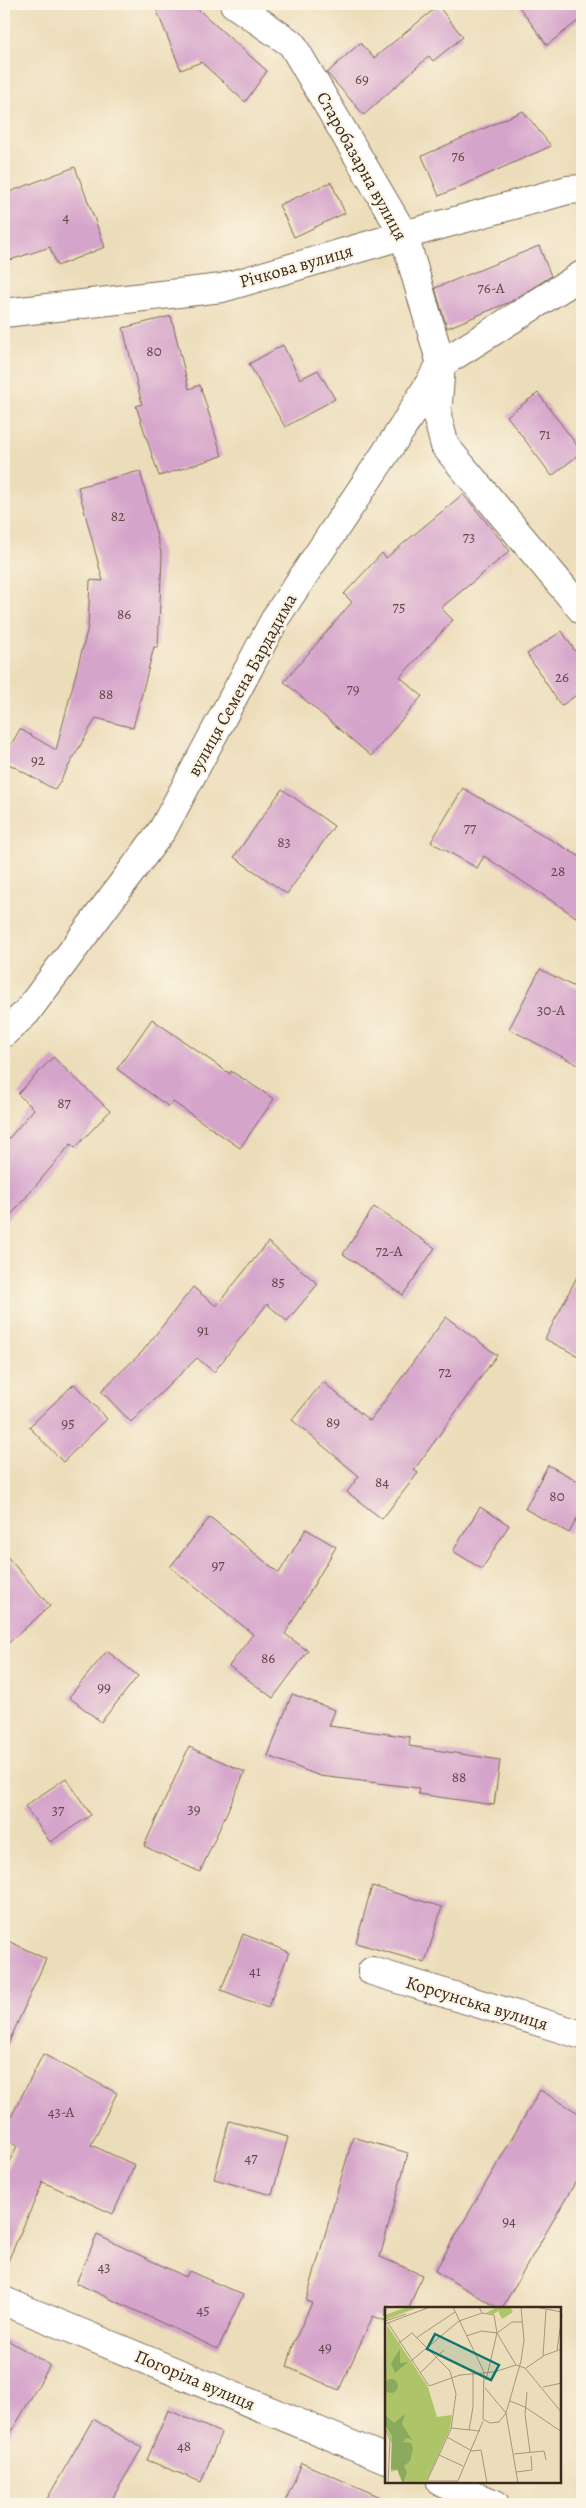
<svg xmlns="http://www.w3.org/2000/svg" width="586" height="2508" font-family="Alegreya,serif">
<rect width="100%" height="100%" fill="#fcf5e5"/>
<filter id="ink" filterUnits="userSpaceOnUse"><feTurbulence type="fractalNoise" baseFrequency=".02" numOctaves="2"/><feDisplacementMap in="SourceGraphic" scale="10" xChannelSelector="R" yChannelSelector="G"/><feConvolveMatrix kernelMatrix="1 2 1 2 8 2 1 2 1" color-interpolation-filters="sRGB"/></filter>
<filter id="wash" filterUnits="userSpaceOnUse"><feTurbulence type="fractalNoise" baseFrequency=".0096" numOctaves="4" result="noise"/><feDisplacementMap in="SourceGraphic" scale="20" xChannelSelector="R" yChannelSelector="G"/><feGaussianBlur stdDeviation="1.12" result="paint"/><feColorMatrix in="noise" values="0 0 0 0 0 0 0 0 0 0 0 0 0 0 0 0 0 1.4 0 .05"/><feComposite in="paint" operator="in"/></filter>
<g filter="url(#wash)">
<rect width="100%" height="100%" fill="#ecddba"/>
<g id="blocks">
<!-- building -->
<g fill="#d5a4cb">
<path d="M 154,4 L 192,4 L 267,71 L 245,102 L 201,62 L 181,70 Z"/>
<path d="M 517,4 L 582,4 L 582,18 L 547,45 Z"/>
<path d="M 438,6 L 463,37 L 433,61 L 429,56 L 364,115 L 327,73 L 360,43 L 374,58 Z"/>
<path d="M 523,111 L 551,146 L 439,196 L 422,156 Z"/>
<path d="M 75,167 L 105,247 L 57,266 L 50,247 L 4,262 L 4,194 Z"/>
<path d="M 331,182 L 345,213 L 294,237 L 279,205 Z"/>
<path d="M 539,246 L 551,276 L 510,302 L 447,328 L 435,288 Z"/>
<path d="M 171,316 L 189,389 L 200,385 L 222,456 L 159,476 L 136,406 L 142,404 L 123,328 Z"/>
<path d="M 283,345 L 300,379 L 318,370 L 335,399 L 285,427 L 249,364 Z"/>
<path d="M 538,393 L 582,452 L 552,476 L 507,416 Z"/>
<path d="M 140,471 L 162,556 L 158,647 L 154,647 L 133,728 L 96,718 L 55,790 L 4,761 L 4,757 L 20,729 L 56,750 L 88,627 L 90,580 L 103,581 L 78,487 Z"/>
<path d="M 463,494 L 510,551 L 441,608 L 453,620 L 400,677 L 422,696 L 371,756 L 284,682 L 352,602 L 344,594 L 382,553 L 386,558 Z"/>
<path d="M 562,631 L 582,662 L 582,691 L 561,706 L 527,654 Z"/>
<path d="M 463,788 L 582,858 L 582,921 L 484,856 L 477,868 L 431,842 Z"/>
<path d="M 282,789 L 334,826 L 287,894 L 234,857 Z"/>
<path d="M 540,969 L 582,991 L 582,1067 L 509,1029 Z"/>
<path d="M 152,1019 L 230,1074 L 231,1071 L 274,1099 L 240,1148 L 173,1102 L 169,1107 L 117,1069 Z"/>
<path d="M 53,1057 L 110,1111 L 75,1148 L 71,1144 L 4,1223 L 4,1144 L 34,1109 L 18,1094 Z"/>
<path d="M 374,1207 L 435,1248 L 403,1295 L 343,1254 Z"/>
<path d="M 268,1242 L 318,1284 L 287,1321 L 267,1304 L 214,1372 L 197,1358 L 131,1422 L 101,1391 L 142,1352 L 193,1287 L 216,1306 Z"/>
<path d="M 582,1267 L 582,1358 L 545,1339 Z"/>
<path d="M 446,1317 L 497,1355 L 414,1470 L 418,1473 L 382,1519 L 347,1492 L 359,1476 L 292,1420 L 323,1382 L 370,1421 Z"/>
<path d="M 74,1384 L 107,1419 L 63,1462 L 29,1427 Z"/>
<path d="M 548,1465 L 582,1483 L 582,1509 L 569,1533 L 525,1509 Z"/>
<path d="M 480,1507 L 509,1525 L 482,1569 L 453,1551 Z"/>
<path d="M 210,1517 L 279,1573 L 306,1529 L 336,1547 L 285,1634 L 308,1651 L 273,1698 L 229,1666 L 253,1634 L 170,1567 Z"/>
<path d="M 4,1553 L 50,1606 L 4,1647 Z"/>
<path d="M 107,1651 L 138,1676 L 101,1722 L 69,1697 Z"/>
<path d="M 292,1694 L 335,1710 L 329,1726 L 410,1737 L 409,1746 L 500,1760 L 494,1805 L 418,1794 L 419,1788 L 320,1776 L 268,1756 Z"/>
<path d="M 189,1747 L 245,1772 L 200,1872 L 144,1846 Z"/>
<path d="M 66,1778 L 91,1815 L 50,1842 L 25,1806 Z"/>
<path d="M 372,1886 L 442,1907 L 425,1963 L 356,1943 Z"/>
<path d="M 243,1934 L 289,1952 L 268,2008 L 221,1990 Z"/>
<path d="M 4,1939 L 46,1959 L 4,2053 Z"/>
<path d="M 43,2054 L 117,2093 L 91,2145 L 135,2165 L 113,2214 L 43,2182 L 4,2270 L 4,2175 L 17,2146 L 4,2139 L 4,2131 Z"/>
<path d="M 540,2090 L 582,2115 L 582,2171 L 502,2308 L 498,2308 L 435,2271 Z"/>
<path d="M 229,2121 L 288,2137 L 272,2195 L 214,2179 Z"/>
<path d="M 353,2137 L 408,2153 L 380,2257 L 422,2275 L 409,2308 L 386,2308 L 386,2321 L 373,2316 L 339,2390 L 287,2367 L 294,2342 L 312,2303 L 306,2301 Z"/>
<path d="M 97,2235 L 186,2277 L 189,2271 L 243,2295 L 218,2349 L 76,2283 Z"/>
<path d="M 4,2338 L 50,2365 L 4,2445 Z"/>
<path d="M 168,2410 L 221,2433 L 201,2482 L 147,2460 Z"/>
<path d="M 93,2419 L 142,2448 L 109,2504 L 44,2504 Z"/>
<path d="M 302,2463 L 397,2504 L 284,2504 Z"/>
</g>
</g>
</g>
<g filter="url(#ink)">
<use href="#blocks" fill-opacity="0" stroke="#796955" stroke-width="1"/>
<g fill="none" stroke-linecap="round" stroke-linejoin="round">
<defs>
<g id="minor">
<path d="M 234,4 L 292,44 L 404,235 L 441,364 L 437,416 L 445,446 L 582,610"/>
<path d="M 4,313 L 222,288 L 404,235 L 568,190 L 582,189"/>
<path d="M 4,1033 L 26,1013 L 163,829 L 276,617 L 401,430 L 441,364 L 582,275"/>
<path d="M 372,1971 L 582,2035"/>
<path d="M 4,2301 L 386,2459"/>
<path d="M 441,2482 L 495,2504"/>
</g>
</defs>
<!-- minor casing -->
<use href="#minor" stroke="#796955" stroke-width="30"/>
<!-- minor -->
<use href="#minor" stroke="#fff" stroke-width="28"/>
</g>
</g>
<g text-anchor="middle" dominant-baseline="central" stroke-width="4.5" stroke-linejoin="round" paint-order="stroke">
<!-- number labels -->
<g font-size="15" fill="#624849">
<text x="362" y="79">69</text>
<text x="458" y="156">76</text>
<text x="66" y="217">4</text>
<text x="491" y="288">76-А</text>
<text x="154" y="351">80</text>
<text x="545" y="434">71</text>
<text x="118" y="516">82</text>
<text x="469" y="537">73</text>
<text x="399" y="607">75</text>
<text x="124" y="614">86</text>
<text x="562" y="677">26</text>
<text x="353" y="689">79</text>
<text x="106" y="694">88</text>
<text x="38" y="760">92</text>
<text x="470" y="828">77</text>
<text x="284" y="842">83</text>
<text x="558" y="871">28</text>
<text x="551" y="1010">30-А</text>
<text x="64" y="1103">87</text>
<text x="389" y="1251">72-А</text>
<text x="278" y="1282">85</text>
<text x="203" y="1330">91</text>
<text x="445" y="1372">72</text>
<text x="333" y="1422">89</text>
<text x="68" y="1423">95</text>
<text x="382" y="1482">84</text>
<text x="557" y="1496">80</text>
<text x="218" y="1565">97</text>
<text x="268" y="1658">86</text>
<text x="104" y="1687">99</text>
<text x="459" y="1777">88</text>
<text x="194" y="1809">39</text>
<text x="58" y="1810">37</text>
<text x="255" y="1971">41</text>
<text x="61" y="2112">43-А</text>
<text x="251" y="2158">47</text>
<text x="509" y="2221">94</text>
<text x="104" y="2267">43</text>
<text x="203" y="2310">45</text>
<text x="325" y="2347">49</text>
<text x="184" y="2446">48</text>
</g>
<!-- street labels -->
<g font-size="18" fill="#3b2a1e" stroke="#fcf5e5">
<text transform="translate(362 166) rotate(61)">Старобазарна вулиця</text>
<text transform="translate(296 266) rotate(-16)">Річкова вулиця</text>
<text transform="translate(242 685) rotate(-61)">вулиця Семена Бардадима</text>
<text transform="translate(477 2003) rotate(17)">Корсунська вулиця</text>
<text transform="translate(195 2380) rotate(23)">Погоріла вулиця</text>
</g>
</g>
<!-- overview -->
<g transform="translate(385 2307)">
<rect width="176" height="176" fill="#ecddba"/>
<path d="M 22,0 L 34,0 L 0,13 L 0,8 ZM 112,0 L 125,0 L 128,5 L 117,12 L 113,4 L 109,7 L 101,6 ZM 2,18 L 43,80 L 52,110 L 67,108 L 65,122 L 42,173 L 36,176 L 17,176 L 12,163 L 6,165 L 7,137 L 0,118 Z" fill="#adc469"/>
<path d="M 15,42 L 15,56 L 23,55 L 10,66 L 6,56 ZM-1 79a7 7 0 1 1 14 0a7 7 0 1 1-14 0ZM 20,107 L 17,117 L 27,133 L 21,131 L 18,135 L 26,136 L 28,141 L 25,154 L 19,159 L 22,166 L 18,176 L 13,163 L 6,162 L 7,129 L 0,117 L 0,108 L 9,116 Z" fill="#8aaa5d"/>
<path fill="none" stroke="#a5957c" stroke-width="1" d="M 68,0 L 99,65 L 98,112 L 105,116 L 114,115 L 121,106 L 100,81M 94,0 L 97,6 L 109,8 L 112,26 L 101,73M 150,0 L 177,5M 0,14 L 21,7M 3,16 L 44,79 L 75,68 L 109,65 L 131,58M 0,17 L 45,0M 112,26 L 131,58 L 140,61 L 177,106M 112,26 L 127,15 L 138,15M 81,29 L 97,24 L 112,26M 31,31 L 70,5M 14,36 L 27,26 L 65,64 L 71,87 L 66,122 L 42,174 L 38,176M 172,43 L 177,8M 158,49 L 161,3M 26,54 L 74,14 L 97,6M 141,61 L 160,48 L 177,42M 35,66 L 59,43M 158,80 L 177,76M 142,85 L 140,107 L 145,145M 125,94 L 140,100 L 177,125M 0,121 L 5,133 L 3,176M 66,121 L 95,124M 84,123 L 88,100 L 88,66M 62,130 L 87,144 L 96,143 L 102,176M 129,147 L 159,144 L 161,153M 54,148 L 78,159M 131,165 L 147,163 L 146,149M 42,174 L 72,174M 72,176 L 98,114M 133,176 L 121,106 L 136,54 L 139,33 L 136,0"/>
<path fill="#0f766e" fill-opacity="0.15" stroke="#0f766e" stroke-width="2.5" d="M 50,27 L 114,58 L 106,73 L 42,42 Z"/>
<rect width="176" height="176" fill="none" stroke="#3b2a1e" stroke-width="2.5"/>
</g>
<!-- margin -->
<rect width="586" height="2508" fill="none" stroke="#fcf5e5" stroke-width="20"/>
</svg>
